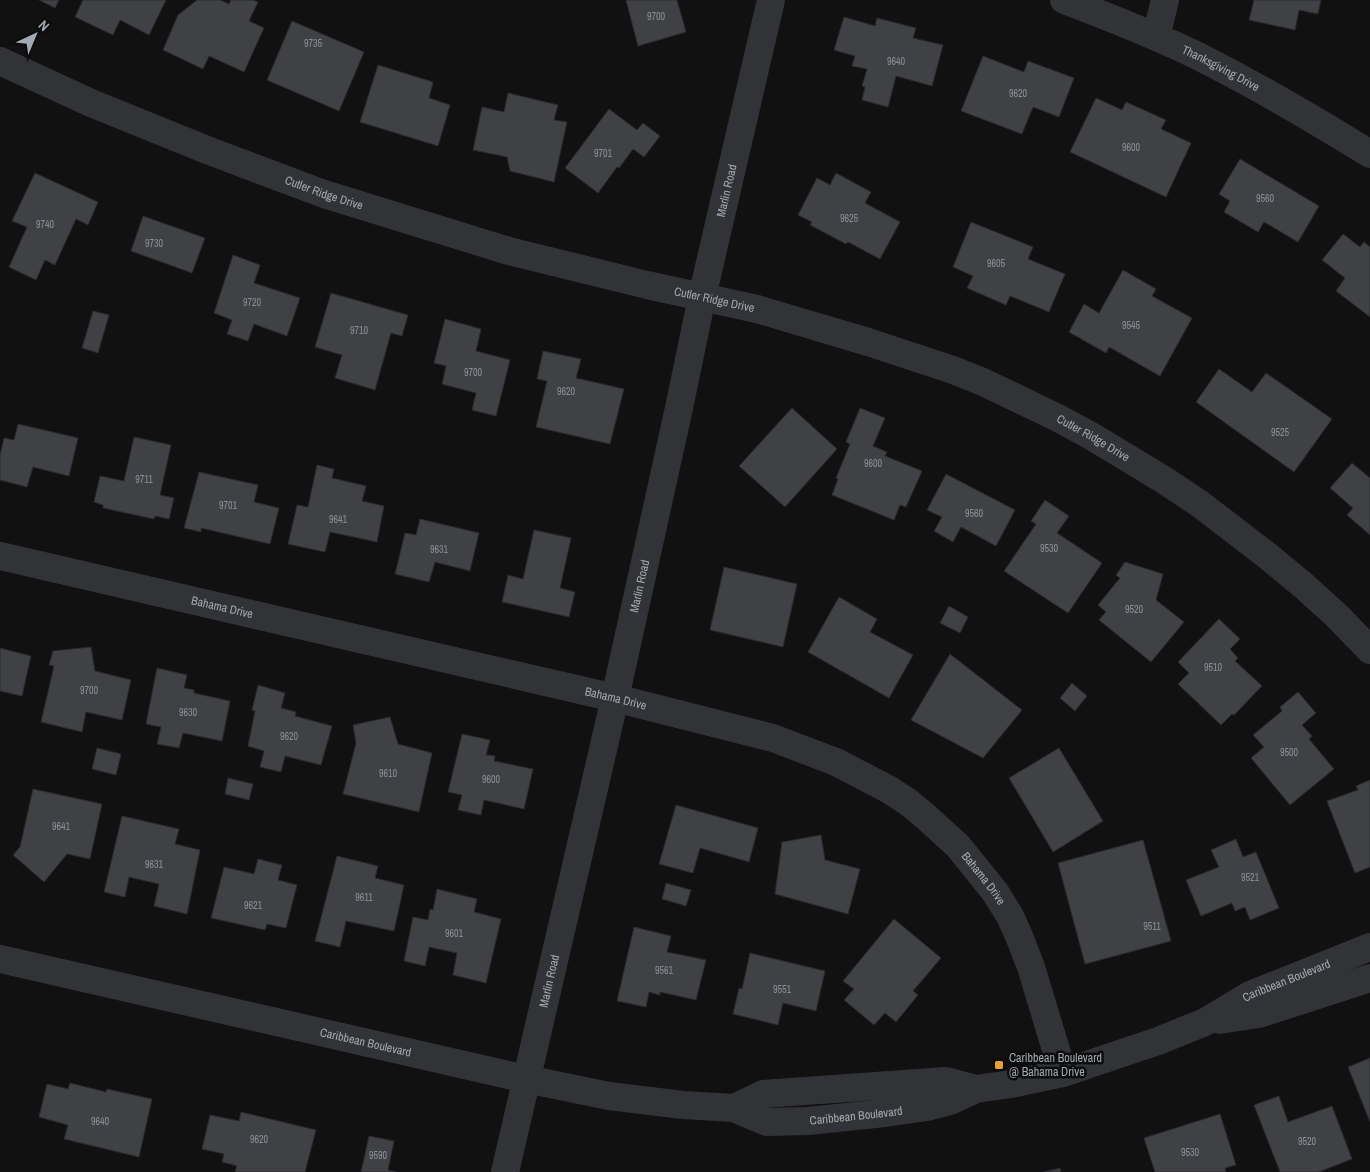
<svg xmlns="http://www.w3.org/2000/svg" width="1370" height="1172" font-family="'Archivo Narrow',sans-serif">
<rect width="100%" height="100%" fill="#111112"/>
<!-- building -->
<g fill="#404145" stroke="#2b2b2e">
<path d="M 39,0 L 59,0 L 55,8 Z"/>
<path d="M 83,0 L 166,0 L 149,35 L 120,20 L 113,35 L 75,17 Z"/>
<path d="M 197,0 L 220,0 L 229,4 L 231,0 L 253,0 L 258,2 L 249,21 L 264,28 L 244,72 L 209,56 L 203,69 L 163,50 L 178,15 Z"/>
<path d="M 626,0 L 677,0 L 686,32 L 638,46 Z"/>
<path d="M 1254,0 L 1321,0 L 1318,14 L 1299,10 L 1295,30 L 1249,20 Z"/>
<path d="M 844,17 L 875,26 L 877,18 L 916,28 L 913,38 L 943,45 L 932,86 L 896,76 L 888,107 L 862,100 L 865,87 L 862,86 L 867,69 L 852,66 L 855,56 L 834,50 Z"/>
<path d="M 292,21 L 364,52 L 339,111 L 267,80 Z"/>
<path d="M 983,56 L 1024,72 L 1028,61 L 1074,78 L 1059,117 L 1033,107 L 1022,134 L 961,111 Z"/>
<path d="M 378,65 L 433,82 L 429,98 L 450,105 L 438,146 L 360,122 Z"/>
<path d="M 508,93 L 558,105 L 554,120 L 567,122 L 554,182 L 510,171 L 507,157 L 473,150 L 482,107 L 504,112 Z"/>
<path d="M 1096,98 L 1122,110 L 1126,102 L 1166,120 L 1161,129 L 1191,143 L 1166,197 L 1070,152 Z"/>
<path d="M 609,109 L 637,130 L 643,123 L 660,136 L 644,157 L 633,149 L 619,168 L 617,167 L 598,193 L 565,168 Z"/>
<path d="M 1240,159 L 1319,206 L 1298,242 L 1264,222 L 1258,232 L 1224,212 L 1230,201 L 1219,194 Z"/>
<path d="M 35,173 L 98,202 L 88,225 L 76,219 L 55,265 L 45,260 L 36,280 L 9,267 L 27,227 L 12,221 Z"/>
<path d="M 836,173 L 871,192 L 865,203 L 900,222 L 880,259 L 848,242 L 846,244 L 810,225 L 812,222 L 798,215 L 817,178 L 830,185 Z"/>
<path d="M 143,216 L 205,238 L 192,273 L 131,251 Z"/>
<path d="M 971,222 L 1033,247 L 1028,259 L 1065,274 L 1049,312 L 1010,296 L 1006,305 L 967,288 L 973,276 L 953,267 Z"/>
<path d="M 1343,234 L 1360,247 L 1364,242 L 1370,247 L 1370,317 L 1336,291 L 1345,278 L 1322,260 Z"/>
<path d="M 233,255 L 260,265 L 254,283 L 300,298 L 287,336 L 254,324 L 248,341 L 227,334 L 232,320 L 214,313 Z"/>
<path d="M 1123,270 L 1156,289 L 1152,296 L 1192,318 L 1160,376 L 1109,347 L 1106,353 L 1069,332 L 1084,304 L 1099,313 Z"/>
<path d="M 331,293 L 408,315 L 402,336 L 391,333 L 375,390 L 335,378 L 342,355 L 315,347 Z"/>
<path d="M 93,311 L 109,315 L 98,353 L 82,348 Z"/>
<path d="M 445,319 L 481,329 L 476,351 L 510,360 L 496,416 L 472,410 L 476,393 L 442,384 L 446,366 L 434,363 Z"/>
<path d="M 543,351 L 581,359 L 576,378 L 624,389 L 610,444 L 536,427 L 547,381 L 537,379 Z"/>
<path d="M 1219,369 L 1252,392 L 1266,373 L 1332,419 L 1294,472 L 1196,402 Z"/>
<path d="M 792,408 L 837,449 L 785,507 L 739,466 Z"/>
<path d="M 860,408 L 885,418 L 873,446 L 887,452 L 885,456 L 922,471 L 906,507 L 900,505 L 894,520 L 832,495 L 838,479 L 836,478 L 850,444 L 846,442 Z"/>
<path d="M 18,424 L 78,438 L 69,476 L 33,467 L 27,487 L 0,480 L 0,455 L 4,438 L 14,440 Z"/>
<path d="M 134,437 L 171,445 L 160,495 L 174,498 L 169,519 L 155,516 L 154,519 L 103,508 L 103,505 L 94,502 L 100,476 L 124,481 Z"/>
<path d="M 1352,463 L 1370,478 L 1370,535 L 1347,515 L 1353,508 L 1330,488 Z"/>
<path d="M 317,465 L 334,469 L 332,478 L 366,486 L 362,501 L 384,506 L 377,542 L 330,532 L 325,552 L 288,544 L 297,505 L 308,507 Z"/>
<path d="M 199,472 L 258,485 L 254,502 L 279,508 L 270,544 L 201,528 L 201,532 L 184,528 Z"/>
<path d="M 946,474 L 1015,510 L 996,546 L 961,527 L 953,542 L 934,531 L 942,517 L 927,510 Z"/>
<path d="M 1045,500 L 1069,516 L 1057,533 L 1102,563 L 1068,613 L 1004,571 L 1036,524 L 1031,521 Z"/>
<path d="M 420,519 L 479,533 L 470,571 L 435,562 L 429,582 L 395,574 L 405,533 L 416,535 Z"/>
<path d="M 534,530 L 571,538 L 560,588 L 575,592 L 569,617 L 502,602 L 508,575 L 523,579 Z"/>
<path d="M 1125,562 L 1163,574 L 1156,600 L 1184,622 L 1151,662 L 1099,620 L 1106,612 L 1098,605 L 1120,578 L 1116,575 Z"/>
<path d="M 724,567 L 797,584 L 783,647 L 710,630 Z"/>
<path d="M 839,597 L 877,619 L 870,632 L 913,655 L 889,698 L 808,652 Z"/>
<path d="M 949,606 L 968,617 L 960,633 L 940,623 Z"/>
<path d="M 1219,619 L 1240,639 L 1230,649 L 1238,658 L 1235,661 L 1262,686 L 1234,715 L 1232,714 L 1221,725 L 1178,684 L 1189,673 L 1178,662 Z"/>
<path d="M 91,647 L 95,671 L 131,680 L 122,720 L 86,712 L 82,732 L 41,722 L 54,666 L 49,665 L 53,651 Z"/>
<path d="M 0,648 L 31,656 L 22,696 L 0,691 Z"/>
<path d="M 950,654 L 1022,710 L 983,758 L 911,720 Z"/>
<path d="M 157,668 L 187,675 L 184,688 L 194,690 L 194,693 L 230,701 L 222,741 L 183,733 L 179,748 L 157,744 L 161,727 L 146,724 Z"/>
<path d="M 1072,683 L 1087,696 L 1075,711 L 1060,698 Z"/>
<path d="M 258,685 L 285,693 L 281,708 L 296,712 L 295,716 L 332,726 L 321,765 L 285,756 L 281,772 L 260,767 L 264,751 L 248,746 L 255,711 L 252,710 Z"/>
<path d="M 1298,692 L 1316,713 L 1302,725 L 1312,736 L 1309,739 L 1334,769 L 1290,805 L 1251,758 L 1264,747 L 1253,735 L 1282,711 L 1280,707 Z"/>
<path d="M 390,717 L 398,744 L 432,753 L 419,812 L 343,794 L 356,743 L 353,725 Z"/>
<path d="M 462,734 L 490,740 L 486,755 L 495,756 L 494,761 L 533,769 L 524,809 L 484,800 L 481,815 L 458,810 L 462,795 L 448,792 Z"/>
<path d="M 97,748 L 121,754 L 116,775 L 92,769 Z"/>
<path d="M 1059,748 L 1103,821 L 1053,852 L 1009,778 Z"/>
<path d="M 228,778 L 253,784 L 249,800 L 225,794 Z"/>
<path d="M 1370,780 L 1370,867 L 1355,873 L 1327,801 L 1358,790 L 1356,786 Z"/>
<path d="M 33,789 L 102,804 L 90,859 L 67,854 L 44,882 L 13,855 L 20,847 Z"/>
<path d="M 676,805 L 758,828 L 749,862 L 700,848 L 693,873 L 659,864 Z"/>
<path d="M 122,816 L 179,829 L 175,844 L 200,850 L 187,914 L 154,906 L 159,884 L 129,877 L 125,897 L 104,892 Z"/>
<path d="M 821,835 L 825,860 L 860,869 L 848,914 L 775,894 L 782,842 Z"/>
<path d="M 1236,839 L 1243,857 L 1256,852 L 1279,908 L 1250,920 L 1245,907 L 1235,911 L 1232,903 L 1201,916 L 1186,880 L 1219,867 L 1211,850 Z"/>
<path d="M 1143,840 L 1171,941 L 1085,964 L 1058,863 Z"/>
<path d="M 337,856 L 378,866 L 375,878 L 404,885 L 394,931 L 346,921 L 340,947 L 315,941 Z"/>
<path d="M 258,859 L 282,865 L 278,880 L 297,885 L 286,928 L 267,924 L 265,930 L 211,918 L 224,867 L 254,874 Z"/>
<path d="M 666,883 L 691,890 L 686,906 L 662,899 Z"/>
<path d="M 437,889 L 477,899 L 474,912 L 501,919 L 486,983 L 453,975 L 457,953 L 429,947 L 425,966 L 404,961 L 413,917 L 428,920 L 430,909 L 433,910 Z"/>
<path d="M 894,919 L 941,958 L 913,991 L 918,995 L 896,1022 L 885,1013 L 874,1025 L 844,1000 L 854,989 L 843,981 Z"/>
<path d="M 634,927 L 671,936 L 667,952 L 706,960 L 696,1000 L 660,992 L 660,995 L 649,992 L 646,1007 L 617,1001 Z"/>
<path d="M 750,953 L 825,971 L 816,1011 L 783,1003 L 778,1025 L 733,1014 L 739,988 L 742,989 Z"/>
<path d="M 1370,1058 L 1370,1122 L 1348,1067 Z"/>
<path d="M 70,1083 L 106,1092 L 107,1089 L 152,1099 L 139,1157 L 64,1139 L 68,1125 L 39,1117 L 47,1084 L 68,1089 Z"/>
<path d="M 1279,1096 L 1288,1122 L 1332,1106 L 1352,1159 L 1319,1172 L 1280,1172 L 1254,1105 Z"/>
<path d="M 241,1112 L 316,1130 L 305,1172 L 235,1172 L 237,1166 L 222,1162 L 224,1154 L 202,1149 L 210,1115 L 239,1121 Z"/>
<path d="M 1220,1114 L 1236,1165 L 1225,1168 L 1226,1172 L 1155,1172 L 1144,1138 Z"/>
<path d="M 369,1136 L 394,1141 L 388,1170 L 396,1172 L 361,1172 Z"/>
<path d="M 1060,1168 L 1061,1172 L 1044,1172 Z"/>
</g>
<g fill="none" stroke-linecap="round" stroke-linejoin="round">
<!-- minor -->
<g stroke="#323337" stroke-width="28">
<path id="s1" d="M 1064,0 C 1109,17 1154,35 1198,56 C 1257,86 1314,119 1370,154"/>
<path d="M 1156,37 L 1165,0"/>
<path id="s2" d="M 0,61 L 91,103 L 207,150 L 324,194 L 509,251 L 647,285 L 757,309 L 868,342 L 953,370 L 983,382 L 1058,418 L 1093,437 L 1164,480 L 1200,504 L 1269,557 L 1304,586 L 1337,616 L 1370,650"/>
<path id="s3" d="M 0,556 L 615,698 L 773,738 L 836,762 L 888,789 L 908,802 L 925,816 L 958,846 L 995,892 L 1010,916 L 1019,936 L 1031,967 L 1063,1073"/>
<path id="s4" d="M 0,959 L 526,1079 L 609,1096 L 683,1105 L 734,1108 L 767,1122 L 808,1121 L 885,1113 L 927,1107 L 950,1101 L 976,1089 L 1011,1084 L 1063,1073 L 1158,1041 L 1205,1022 L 1250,995 L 1370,947"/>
<path d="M 1219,1020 L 1259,1014 L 1370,978"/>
<path d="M 734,1108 L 763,1094 L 946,1081 L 976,1089"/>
<path id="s5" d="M 505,1172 L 615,698 L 679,408 L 702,297 L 771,0"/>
</g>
</g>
<!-- markers -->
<rect fill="#e5a137" stroke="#0c0c0d" stroke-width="2" x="994" y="1060" width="10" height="10" rx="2.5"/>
<g text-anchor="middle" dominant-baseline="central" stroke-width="5" stroke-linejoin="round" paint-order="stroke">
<!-- number labels -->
<g font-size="10" fill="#8a8f97">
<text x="656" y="16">9700</text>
<text x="313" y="43">9735</text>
<text x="896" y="61">9640</text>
<text x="1018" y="93">9620</text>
<text x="1131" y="147">9600</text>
<text x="603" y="153">9701</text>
<text x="1265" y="198">9560</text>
<text x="849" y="218">9625</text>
<text x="45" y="224">9740</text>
<text x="154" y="243">9730</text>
<text x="996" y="263">9605</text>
<text x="252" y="302">9720</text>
<text x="1131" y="325">9545</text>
<text x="359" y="330">9710</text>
<text x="473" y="372">9700</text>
<text x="566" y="391">9620</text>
<text x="1280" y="432">9525</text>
<text x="873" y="463">9600</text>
<text x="144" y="479">9711</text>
<text x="228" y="505">9701</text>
<text x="974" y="513">9560</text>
<text x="338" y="519">9641</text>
<text x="1049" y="548">9530</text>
<text x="439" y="549">9631</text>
<text x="1134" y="609">9520</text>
<text x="1213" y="667">9510</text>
<text x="89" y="690">9700</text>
<text x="188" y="712">9630</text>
<text x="289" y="736">9620</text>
<text x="1289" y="752">9500</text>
<text x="388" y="773">9610</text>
<text x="491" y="779">9600</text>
<text x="61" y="826">9641</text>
<text x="154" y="864">9631</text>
<text x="1250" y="877">9521</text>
<text x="364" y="897">9611</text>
<text x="253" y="905">9621</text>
<text x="1152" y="926">9511</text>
<text x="454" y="933">9601</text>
<text x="664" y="970">9561</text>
<text x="782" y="989">9551</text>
<text x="100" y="1121">9640</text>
<text x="259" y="1139">9620</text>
<text x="1307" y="1141">9520</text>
<text x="1190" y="1152">9530</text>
<text x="378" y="1155">9590</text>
</g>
<!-- street labels -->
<g font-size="12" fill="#a3a9b2" stroke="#0c0c0d">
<text stroke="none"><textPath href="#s1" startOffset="171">Thanksgiving Drive</textPath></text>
<text stroke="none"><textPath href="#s5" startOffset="1006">Marlin Road</textPath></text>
<text stroke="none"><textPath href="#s2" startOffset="350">Cutler Ridge Drive</textPath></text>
<text stroke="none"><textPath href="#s2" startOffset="755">Cutler Ridge Drive</textPath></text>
<text stroke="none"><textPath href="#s2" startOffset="1160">Cutler Ridge Drive</textPath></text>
<text stroke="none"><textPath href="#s5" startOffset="601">Marlin Road</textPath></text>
<text stroke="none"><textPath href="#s3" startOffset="228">Bahama Drive</textPath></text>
<text stroke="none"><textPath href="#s3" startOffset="632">Bahama Drive</textPath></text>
<text stroke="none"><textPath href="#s3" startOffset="1052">Bahama Drive</textPath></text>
<text stroke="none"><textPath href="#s5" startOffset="196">Marlin Road</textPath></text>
<text stroke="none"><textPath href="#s4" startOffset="1330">Caribbean Boulevard</textPath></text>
<text stroke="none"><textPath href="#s4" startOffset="375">Caribbean Boulevard</textPath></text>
<text stroke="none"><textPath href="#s4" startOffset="875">Caribbean Boulevard</textPath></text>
</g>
<!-- poi labels -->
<g font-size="12" fill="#a3a9b2" stroke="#0c0c0d" text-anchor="start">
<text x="1009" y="1058">Caribbean Boulevard<tspan x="1009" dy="14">@ Bahama Drive</tspan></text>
</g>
</g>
<!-- north arrow -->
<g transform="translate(35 35) rotate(44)" stroke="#0c0c0d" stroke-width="4" paint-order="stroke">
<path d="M0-4L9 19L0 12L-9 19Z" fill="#a3a9b2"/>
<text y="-8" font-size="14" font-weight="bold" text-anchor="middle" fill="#a3a9b2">N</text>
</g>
</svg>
